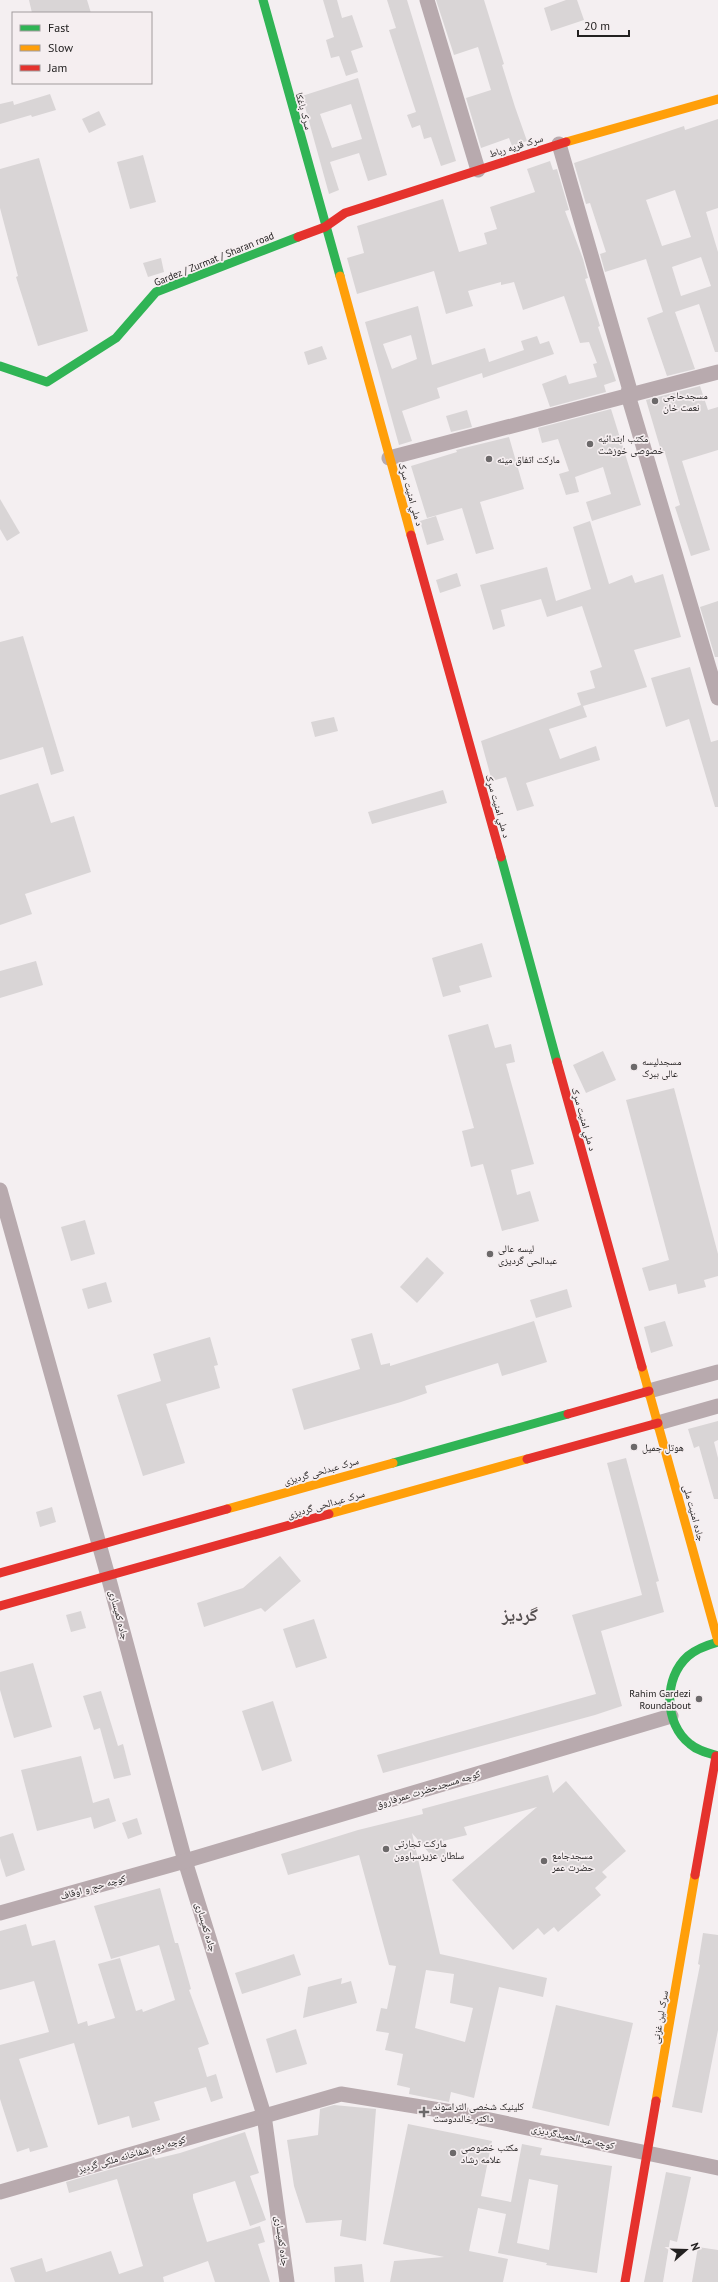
<svg xmlns="http://www.w3.org/2000/svg" width="718" height="2282" font-family="'PT Sans','Noto Naskh Arabic',sans-serif">
<rect width="100%" height="100%" fill="#f4eff1"/>
<!-- building -->
<g fill="#d9d5d6" fill-rule="evenodd">
<path d="M 29,0 L 87,0 L 91,13 L 32,13 Z"/>
<path d="M 323,0 L 337,0 L 342,18 L 352,15 L 363,47 L 351,51 L 358,72 L 346,76 L 339,56 L 331,58 L 326,40 L 334,37 Z"/>
<path d="M 387,0 L 407,0 L 456,161 L 441,166 L 431,137 L 424,139 L 420,125 L 412,128 L 407,115 L 416,112 L 389,30 L 396,28 Z"/>
<path d="M 436,0 L 484,0 L 504,64 L 502,65 L 515,107 L 527,141 L 512,146 L 509,138 L 481,148 L 466,98 L 491,90 L 478,47 L 454,55 Z"/>
<path d="M 566,0 L 577,0 L 584,20 L 551,31 L 544,8 Z"/>
<path d="M 358,78 L 387,175 L 368,181 L 359,153 L 330,162 L 339,190 L 329,194 L 302,96 ZM 351,104 L 362,139 L 332,148 L 320,114 Z"/>
<path d="M 50,94 L 56,110 L 32,117 L 31,115 L 0,124 L 0,104 L 13,101 L 14,105 Z"/>
<path d="M 99,111 L 106,125 L 89,133 L 82,119 Z"/>
<path d="M 718,119 L 718,208 L 706,212 L 718,252 L 718,352 L 715,352 L 699,304 L 675,312 L 695,369 L 667,376 L 647,318 L 663,312 L 646,259 L 605,272 L 600,254 L 606,252 L 590,203 L 586,204 L 574,163 L 684,126 L 685,130 ZM 675,190 L 691,237 L 662,246 L 646,200 ZM 701,257 L 711,286 L 681,296 L 672,267 Z"/>
<path d="M 143,155 L 156,202 L 130,209 L 117,162 Z"/>
<path d="M 39,158 L 88,331 L 38,346 L 16,277 L 18,276 L 0,208 L 0,169 Z"/>
<path d="M 550,161 L 553,170 L 557,169 L 569,210 L 565,211 L 583,259 L 588,278 L 585,279 L 600,326 L 598,327 L 616,381 L 604,385 L 606,392 L 550,407 L 542,384 L 566,375 L 569,384 L 597,377 L 593,364 L 597,363 L 589,342 L 580,343 L 564,296 L 523,310 L 514,282 L 501,285 L 501,282 L 468,291 L 473,306 L 446,314 L 434,271 L 357,294 L 347,258 L 364,253 L 357,226 L 443,199 L 459,252 L 487,244 L 484,233 L 497,229 L 490,207 L 535,192 L 527,169 Z"/>
<path d="M 161,258 L 164,272 L 148,277 L 143,263 Z"/>
<path d="M 418,306 L 432,365 L 485,348 L 489,362 L 524,350 L 521,341 L 537,336 L 540,344 L 549,341 L 554,354 L 483,378 L 482,373 L 437,388 L 440,398 L 402,411 L 412,441 L 399,445 L 365,322 ZM 411,335 L 417,359 L 392,369 L 383,344 Z"/>
<path d="M 322,346 L 327,359 L 308,365 L 304,352 Z"/>
<path d="M 700,386 L 708,410 L 718,407 L 718,450 L 682,461 L 710,550 L 691,556 L 675,507 L 680,505 L 665,453 L 662,454 L 646,400 Z"/>
<path d="M 611,409 L 641,505 L 592,521 L 586,502 L 611,494 L 603,467 L 575,477 L 579,492 L 566,495 L 559,474 L 569,471 L 558,439 L 542,443 L 538,428 Z"/>
<path d="M 467,410 L 472,427 L 451,432 L 446,416 Z"/>
<path d="M 509,437 L 524,489 L 480,502 L 494,549 L 476,554 L 462,508 L 427,518 L 411,466 L 457,452 L 456,450 Z"/>
<path d="M 0,499 L 20,533 L 7,541 L 0,529 Z"/>
<path d="M 436,516 L 444,540 L 427,545 L 420,521 Z"/>
<path d="M 590,521 L 609,584 L 632,575 L 635,583 L 663,574 L 681,637 L 634,650 L 647,687 L 583,706 L 587,717 L 549,729 L 560,759 L 596,746 L 600,760 L 526,783 L 534,806 L 517,811 L 506,777 L 492,781 L 481,741 L 581,705 L 577,693 L 595,688 L 590,671 L 602,667 L 582,606 L 547,617 L 541,599 L 501,610 L 505,626 L 493,630 L 480,585 L 547,567 L 556,601 L 591,589 L 573,527 Z"/>
<path d="M 457,573 L 461,586 L 440,593 L 436,580 Z"/>
<path d="M 718,601 L 718,657 L 715,657 L 700,607 Z"/>
<path d="M 23,636 L 64,771 L 51,775 L 43,747 L 0,760 L 0,642 Z"/>
<path d="M 690,667 L 711,742 L 718,740 L 718,807 L 715,807 L 689,719 L 666,727 L 651,678 Z"/>
<path d="M 334,717 L 338,731 L 315,737 L 311,722 Z"/>
<path d="M 38,783 L 51,823 L 74,816 L 91,872 L 25,894 L 32,914 L 0,925 L 0,795 Z"/>
<path d="M 443,790 L 447,803 L 372,824 L 368,812 Z"/>
<path d="M 482,943 L 492,977 L 459,986 L 461,992 L 443,997 L 432,958 Z"/>
<path d="M 36,961 L 43,985 L 0,998 L 0,971 Z"/>
<path d="M 488,1024 L 495,1048 L 511,1044 L 515,1062 L 506,1064 L 534,1164 L 511,1170 L 517,1195 L 530,1191 L 539,1221 L 502,1231 L 483,1164 L 471,1167 L 462,1131 L 474,1128 L 448,1035 Z"/>
<path d="M 603,1051 L 616,1080 L 586,1093 L 573,1065 Z"/>
<path d="M 674,1088 L 718,1254 L 718,1276 L 704,1280 L 706,1287 L 678,1294 L 676,1284 L 649,1291 L 642,1268 L 669,1260 L 626,1100 Z"/>
<path d="M 85,1220 L 95,1254 L 71,1261 L 61,1227 Z"/>
<path d="M 427,1257 L 444,1273 L 417,1303 L 400,1287 Z"/>
<path d="M 106,1282 L 112,1302 L 88,1309 L 82,1289 Z"/>
<path d="M 567,1289 L 572,1307 L 536,1318 L 530,1300 Z"/>
<path d="M 534,1321 L 547,1362 L 502,1376 L 498,1363 L 425,1386 L 427,1393 L 401,1402 L 304,1430 L 292,1389 L 360,1369 L 351,1339 L 372,1333 L 381,1365 L 390,1363 L 390,1366 Z"/>
<path d="M 665,1321 L 673,1346 L 651,1353 L 644,1327 Z"/>
<path d="M 210,1337 L 218,1365 L 214,1366 L 220,1388 L 166,1404 L 185,1463 L 143,1476 L 117,1395 L 161,1381 L 153,1354 Z"/>
<path d="M 718,1421 L 718,1440 L 714,1442 L 718,1458 L 718,1499 L 714,1499 L 699,1446 L 694,1448 L 688,1429 Z"/>
<path d="M 626,1458 L 659,1581 L 656,1582 L 664,1612 L 601,1631 L 622,1706 L 595,1715 L 383,1773 L 377,1755 L 596,1694 L 572,1615 L 642,1595 L 607,1463 Z"/>
<path d="M 52,1507 L 56,1522 L 40,1527 L 36,1512 Z"/>
<path d="M 280,1556 L 301,1581 L 265,1612 L 261,1608 L 204,1627 L 197,1603 L 243,1588 Z"/>
<path d="M 81,1611 L 86,1628 L 71,1632 L 66,1615 Z"/>
<path d="M 314,1619 L 327,1658 L 296,1668 L 283,1629 Z"/>
<path d="M 33,1663 L 52,1727 L 14,1738 L 0,1690 L 0,1672 Z"/>
<path d="M 101,1691 L 118,1746 L 123,1744 L 131,1775 L 114,1779 L 100,1728 L 94,1730 L 83,1696 Z"/>
<path d="M 273,1701 L 292,1761 L 262,1771 L 242,1711 Z"/>
<path d="M 81,1756 L 93,1803 L 109,1798 L 116,1821 L 94,1829 L 91,1817 L 37,1831 L 21,1770 Z"/>
<path d="M 548,1775 L 553,1793 L 566,1781 L 626,1851 L 602,1872 L 607,1877 L 595,1888 L 601,1895 L 558,1932 L 554,1927 L 544,1935 L 538,1928 L 513,1950 L 452,1880 L 537,1807 L 464,1827 L 467,1835 L 443,1841 L 447,1857 L 435,1860 L 412,1833 L 440,1954 L 547,1978 L 543,1997 L 499,1987 L 474,2098 L 451,2092 L 449,2102 L 409,2094 L 410,2088 L 397,2085 L 403,2054 L 385,2050 L 389,2033 L 376,2031 L 381,2008 L 387,2009 L 396,1966 L 389,1965 L 359,1855 L 288,1875 L 281,1854 L 358,1830 L 423,1814 L 422,1809 ZM 426,1970 L 454,1974 L 450,2003 L 473,2008 L 465,2042 L 415,2028 Z"/>
<path d="M 137,1818 L 142,1834 L 128,1839 L 122,1823 Z"/>
<path d="M 13,1833 L 25,1870 L 6,1877 L 0,1858 L 0,1837 Z"/>
<path d="M 160,1888 L 175,1943 L 178,1943 L 191,1989 L 189,1990 L 209,2044 L 198,2048 L 207,2077 L 216,2074 L 223,2098 L 211,2102 L 206,2087 L 154,2102 L 160,2120 L 132,2128 L 129,2116 L 98,2125 L 74,2043 L 19,2059 L 48,2147 L 30,2152 L 29,2148 L 17,2152 L 0,2099 L 0,2045 L 49,2032 L 34,1981 L 0,1990 L 0,1931 L 26,1924 L 32,1946 L 55,1940 L 78,2024 L 87,2021 L 88,2026 L 115,2018 L 98,1964 L 120,1958 L 136,2011 L 142,2009 L 143,2012 L 175,2000 L 159,1945 L 111,1959 L 94,1906 Z"/>
<path d="M 703,1933 L 718,1935 L 718,2030 L 702,2113 L 672,2107 L 700,1965 L 698,1964 Z"/>
<path d="M 294,1954 L 301,1975 L 242,1994 L 235,1973 Z"/>
<path d="M 342,1978 L 341,1984 L 351,1981 L 357,2003 L 303,2018 L 308,1987 Z"/>
<path d="M 556,2005 L 633,2023 L 609,2126 L 532,2108 Z"/>
<path d="M 296,2029 L 307,2064 L 276,2073 L 266,2039 Z"/>
<path d="M 334,2105 L 376,2109 L 366,2241 L 340,2236 L 342,2220 L 306,2223 L 294,2186 L 287,2140 L 318,2135 L 320,2109 Z"/>
<path d="M 408,2124 L 492,2141 L 481,2196 L 511,2202 L 522,2144 L 542,2148 L 540,2155 L 612,2166 L 597,2273 L 546,2265 L 547,2263 L 498,2253 L 506,2214 L 478,2208 L 469,2251 L 508,2259 L 503,2282 L 390,2282 L 394,2261 L 444,2257 L 383,2244 ZM 529,2179 L 558,2185 L 549,2250 L 517,2243 Z"/>
<path d="M 245,2132 L 259,2173 L 250,2176 L 266,2220 L 250,2226 L 235,2181 L 193,2194 L 193,2198 L 207,2242 L 260,2226 L 265,2242 L 258,2244 L 270,2282 L 215,2282 L 208,2261 L 163,2277 L 164,2282 L 15,2282 L 10,2268 L 42,2258 L 46,2272 L 111,2251 L 119,2274 L 143,2266 L 117,2179 L 69,2193 L 66,2182 L 154,2157 L 155,2159 L 180,2153 Z"/>
<path d="M 666,2172 L 691,2177 L 677,2242 L 670,2240 L 663,2282 L 644,2282 Z"/>
<path d="M 698,2247 L 718,2250 L 718,2282 L 692,2282 Z"/>
<path d="M 362,2264 L 364,2282 L 335,2282 L 334,2267 Z"/>
</g>
<g fill="none" stroke-linecap="round" stroke-linejoin="round">
<!-- street -->
<g stroke="#b8aaae" stroke-width="15">
<path d="M 427,0 L 478,170"/>
<path d="M 559,144 L 629,387 L 628,395 L 718,698"/>
<path d="M 389,458 L 718,372"/>
<path d="M 0,1190 L 108,1576 L 185,1861 L 264,2115 L 287,2282"/>
<path d="M 649,1391 L 718,1372"/>
<path d="M 658,1423 L 718,1406"/>
<path d="M 0,1913 L 185,1861 L 671,1716"/>
<path d="M 0,2192 L 341,2094 L 452,2112 L 718,2168"/>
</g>
<!-- fast -->
<g stroke="#30b455" stroke-width="9">
<path d="M 263,0 L 340,276"/>
<path d="M 0,366 L 47,382 L 116,338 L 156,292 L 298,237"/>
<path d="M 501,857 L 557,1062"/>
<path d="M 393,1463 L 568,1414"/>
<path d="M 718,1642 C 707,1645 696,1649 688,1656 C 663,1678 664,1724 690,1744 C 698,1751 708,1753 718,1756"/>
</g>
<!-- slow -->
<g stroke="#ff9f0a" stroke-width="9">
<path d="M 566,142 L 718,99"/>
<path d="M 340,276 L 411,535"/>
<path d="M 642,1367 L 718,1641"/>
<path d="M 227,1509 L 393,1463"/>
<path d="M 329,1514 L 527,1459"/>
<path d="M 656,2101 L 695,1875"/>
</g>
<!-- jam -->
<g stroke="#e5322d" stroke-width="9">
<path d="M 298,237 L 325,227 L 345,213 L 566,142"/>
<path d="M 411,535 L 501,857"/>
<path d="M 557,1062 L 642,1367"/>
<path d="M 568,1414 L 649,1391"/>
<path d="M 527,1459 L 658,1423"/>
<path d="M 0,1573 L 227,1509"/>
<path d="M 0,1606 L 329,1514"/>
<path d="M 695,1875 L 716,1756"/>
<path d="M 625,2282 L 656,2101"/>
</g>
</g>
<!-- markers -->
<g fill="#6c696a" stroke="#f5eef0" stroke-width="1.5">
<circle cx="655" cy="401" r="4"/>
<circle cx="590" cy="444" r="4"/>
<circle cx="489" cy="459" r="4"/>
<circle cx="634" cy="1067" r="4"/>
<circle cx="490" cy="1254" r="4"/>
<circle cx="634" cy="1447" r="4"/>
<circle cx="699" cy="1699" r="4"/>
<circle cx="386" cy="1849" r="4"/>
<circle cx="544" cy="1861" r="4"/>
<path d="M422 2106h4v4h4v4h-4v4h-4v-4h-4v-4h4z"/>
<circle cx="453" cy="2153" r="4"/>
</g>
<g text-anchor="middle" dominant-baseline="central" stroke-width="3.5" stroke-linejoin="round" paint-order="stroke">
<!-- street labels -->
<g font-size="10" fill="#232121" stroke="#f5eef0">
<text transform="translate(304 111) rotate(75)">سرک باغکا</text>
<text transform="translate(516 146) rotate(-17)">سرک قریه رباط</text>
<text transform="translate(214 259) rotate(-22)">Gardez / Zurmat / Sharan road</text>
<text transform="translate(411 494) rotate(74)">د ملي امنیت سړک</text>
<text transform="translate(498 806) rotate(74)">د ملي امنیت سړک</text>
<text transform="translate(584 1119) rotate(74)">د ملي امنیت سړک</text>
<text transform="translate(321 1471) rotate(-16)">سرک عبدلحی گردیزی</text>
<text transform="translate(326 1504) rotate(-16)">سرک عبدالحی گردیزی</text>
<text transform="translate(694 1513) rotate(75)">جاده امنیت ملی</text>
<text transform="translate(119 1615) rotate(75)">جاده کمیساری</text>
<text transform="translate(428 1789) rotate(-17)">کوچه مسجدحضرت عمرفاروق</text>
<text transform="translate(93 1887) rotate(-16)">کوچه حج و اوقاف</text>
<text transform="translate(206 1927) rotate(73)">جاده کمیساری</text>
<text transform="translate(660 2017) rotate(-80)">سرک لین غزنی</text>
<text transform="translate(573 2137) rotate(12)">کوچه عبدالحمیدگردیزی</text>
<text transform="translate(132 2154) rotate(-16)">کوچه دوم شفاخانه ملکی گردیز</text>
<text transform="translate(282 2241) rotate(82)">جاده کمیساری</text>
</g>
<!-- poi labels -->
<g font-size="10" fill="#232121" stroke="#f5eef0" text-anchor="start">
<text x="663" y="395">مسجدحاجی<tspan x="663" dy="12">نعمت خان</tspan></text>
<text x="598" y="438">مکتب ابتدائیه<tspan x="598" dy="12">خصوصی خوزشت</tspan></text>
<text x="497" y="459">مارکت اتفاق مینه</text>
<text x="642" y="1061">مسجدلیسه<tspan x="642" dy="12">عالی ببرک</tspan></text>
<text x="498" y="1248">لیسه عالی<tspan x="498" dy="12">عبدالحی گردیزی</tspan></text>
<text x="642" y="1447">هوتل جمیل</text>
<text x="691" y="1693" text-anchor="end">Rahim Gardezi<tspan x="691" dy="12">Roundabout</tspan></text>
<text x="394" y="1843">مارکت تجارتی<tspan x="394" dy="12">سلطان عزیزسباوون</tspan></text>
<text x="552" y="1855">مسجدجامع<tspan x="552" dy="12">حضرت عمر</tspan></text>
<text x="433" y="2106">کلینیک شخصی التراسوند<tspan x="433" dy="12">داکتر خالددوست</tspan></text>
<text x="461" y="2147">مکتب خصوصی<tspan x="461" dy="12">علامه رشاد</tspan></text>
</g>
<!-- town labels -->
<g font-size="18" font-weight="bold" fill="#544f50" stroke="#f5eef0">
<text x="520" y="1614">گردیز</text>
</g>
</g>
<!-- legend -->
<rect x="12" y="12" width="140" height="72" fill="#f5eef0" stroke="#a19c9d"/>
<rect x="20" y="25" width="20" height="6" fill="#30b455" stroke="#a19c9d"/>
<text x="48" y="32" font-size="12" fill="#232121">Fast</text>
<rect x="20" y="45" width="20" height="6" fill="#ff9f0a" stroke="#a19c9d"/>
<text x="48" y="52" font-size="12" fill="#232121">Slow</text>
<rect x="20" y="65" width="20" height="6" fill="#e5322d" stroke="#a19c9d"/>
<text x="48" y="72" font-size="12" fill="#232121">Jam</text>
<!-- north arrow -->
<g transform="translate(686 2250) rotate(70)" stroke="#f5eef0" stroke-width="3" paint-order="stroke">
<path d="M0-3L7 15L0 10L-7 15Z" fill="#232121"/>
<text y="-6" font-size="11" font-weight="bold" text-anchor="middle" fill="#232121">N</text>
</g>
<!-- scale -->
<path d="M578 30v6h51v-6" fill="none" stroke="#232121" stroke-width="2"/>
<text x="584" y="30" font-size="12" fill="#232121" stroke="#f5eef0" stroke-width="3" paint-order="stroke">20 m</text>
</svg>
